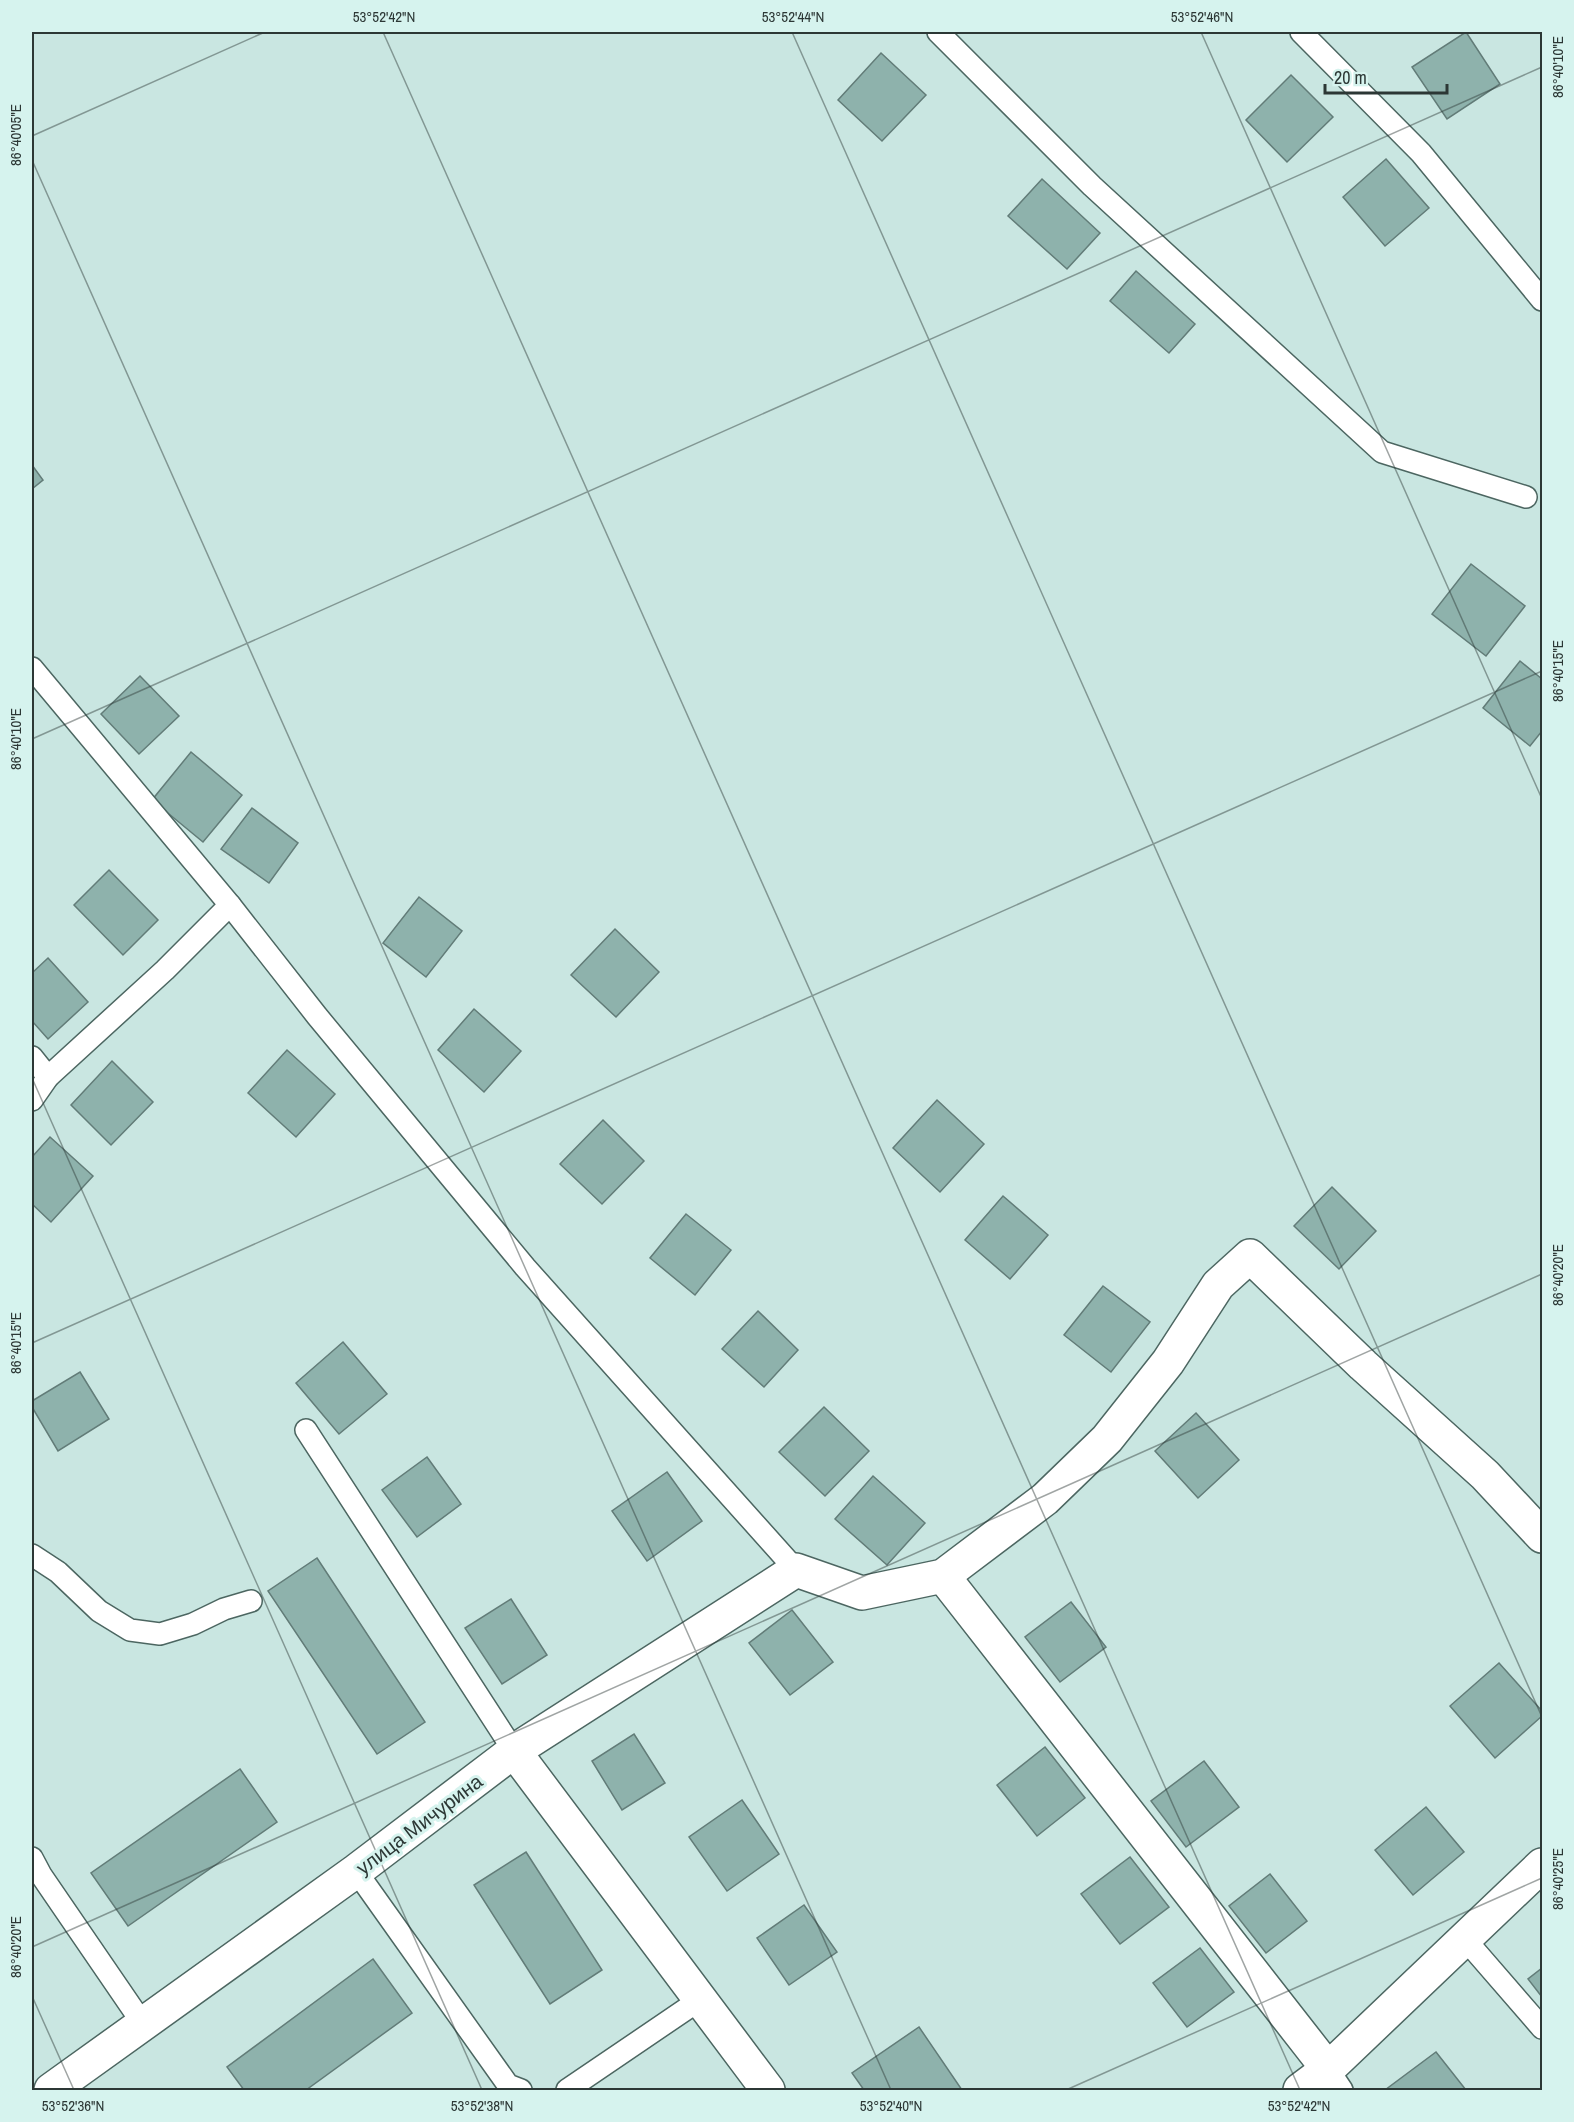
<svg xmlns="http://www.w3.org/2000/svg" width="1574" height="2122" font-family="'Archivo Narrow',sans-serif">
<rect width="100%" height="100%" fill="#c9e6e1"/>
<!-- building -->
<g fill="#8eb2ac" stroke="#627c78" stroke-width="1.5">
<path d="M 1466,32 L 1500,84 L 1447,119 L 1412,67 Z"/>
<path d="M 881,53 L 926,95 L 882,141 L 838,100 Z"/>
<path d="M 1291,75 L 1333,117 L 1287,162 L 1246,120 Z"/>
<path d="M 1386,159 L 1429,208 L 1385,246 L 1343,197 Z"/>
<path d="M 1042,179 L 1100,233 L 1067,269 L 1008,216 Z"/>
<path d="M 1136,271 L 1195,324 L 1169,353 L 1110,301 Z"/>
<path d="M 32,465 L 43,480 L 32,489 Z"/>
<path d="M 1471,564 L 1525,606 L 1486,656 L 1432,614 Z"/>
<path d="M 1520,661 L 1542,679 L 1542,731 L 1530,746 L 1483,708 Z"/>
<path d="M 140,676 L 179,716 L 139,754 L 101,714 Z"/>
<path d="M 191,752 L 242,795 L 203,842 L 152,800 Z"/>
<path d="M 252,808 L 298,843 L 269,883 L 221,849 Z"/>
<path d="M 109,870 L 158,920 L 123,955 L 74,905 Z"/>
<path d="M 419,897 L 462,931 L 426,977 L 383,943 Z"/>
<path d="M 615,929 L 659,972 L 616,1017 L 571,975 Z"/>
<path d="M 48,958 L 88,1002 L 48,1039 L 32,1021 L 32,973 Z"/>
<path d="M 474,1009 L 521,1051 L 484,1092 L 438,1050 Z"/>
<path d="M 287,1050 L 335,1094 L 296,1137 L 248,1093 Z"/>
<path d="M 112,1061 L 153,1102 L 111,1145 L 71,1105 Z"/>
<path d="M 937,1100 L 984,1144 L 940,1192 L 893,1148 Z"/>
<path d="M 603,1120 L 644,1161 L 602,1204 L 560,1164 Z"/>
<path d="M 50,1137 L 93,1176 L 51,1222 L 32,1204 L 32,1157 Z"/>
<path d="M 1332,1187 L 1376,1231 L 1339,1269 L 1294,1226 Z"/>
<path d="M 1003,1196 L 1048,1235 L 1010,1279 L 965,1240 Z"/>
<path d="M 686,1214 L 731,1250 L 695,1295 L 650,1258 Z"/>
<path d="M 1103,1286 L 1150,1322 L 1111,1372 L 1064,1335 Z"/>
<path d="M 758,1311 L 798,1350 L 764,1387 L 722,1349 Z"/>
<path d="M 343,1342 L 387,1394 L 339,1434 L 296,1383 Z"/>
<path d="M 80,1372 L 109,1419 L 58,1451 L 32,1407 L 32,1401 Z"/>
<path d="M 824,1407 L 869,1451 L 825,1496 L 779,1452 Z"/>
<path d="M 1196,1413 L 1239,1460 L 1198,1498 L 1155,1451 Z"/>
<path d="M 427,1457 L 461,1504 L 417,1537 L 382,1490 Z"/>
<path d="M 667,1472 L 702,1521 L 647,1561 L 612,1511 Z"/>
<path d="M 873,1476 L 925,1523 L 887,1565 L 835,1519 Z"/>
<path d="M 317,1558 L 425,1722 L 377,1754 L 268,1591 Z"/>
<path d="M 511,1599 L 547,1655 L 502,1684 L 465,1628 Z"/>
<path d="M 1071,1602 L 1106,1647 L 1060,1682 L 1025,1637 Z"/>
<path d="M 792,1610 L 833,1662 L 790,1695 L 749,1643 Z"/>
<path d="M 1499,1663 L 1542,1711 L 1542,1716 L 1495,1758 L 1450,1706 Z"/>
<path d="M 634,1734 L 665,1783 L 622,1810 L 592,1761 Z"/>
<path d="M 1045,1747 L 1085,1798 L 1037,1836 L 997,1785 Z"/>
<path d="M 1204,1761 L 1239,1807 L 1186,1847 L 1151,1801 Z"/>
<path d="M 240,1769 L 277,1822 L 128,1926 L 91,1873 Z"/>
<path d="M 742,1800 L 779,1854 L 727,1891 L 689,1837 Z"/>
<path d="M 1426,1807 L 1464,1852 L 1413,1895 L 1375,1850 Z"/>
<path d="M 526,1852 L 602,1970 L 550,2004 L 474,1885 Z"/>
<path d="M 1130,1857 L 1169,1907 L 1120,1944 L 1081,1894 Z"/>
<path d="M 1270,1874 L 1307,1921 L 1266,1953 L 1229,1906 Z"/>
<path d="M 804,1905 L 837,1952 L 789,1985 L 757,1938 Z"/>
<path d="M 1200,1948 L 1234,1992 L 1187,2027 L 1153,1983 Z"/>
<path d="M 373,1959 L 412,2013 L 306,2090 L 244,2090 L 227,2067 Z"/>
<path d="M 1542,1968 L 1542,1997 L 1528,1979 Z"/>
<path d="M 919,2027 L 962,2090 L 864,2090 L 852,2073 Z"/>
<path d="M 1436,2052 L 1466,2090 L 1385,2090 Z"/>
</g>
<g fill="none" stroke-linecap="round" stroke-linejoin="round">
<defs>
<g id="service">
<path d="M 938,32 L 1092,186 L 1382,452 L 1526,497"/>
<path d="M 1301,32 L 1421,153 L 1542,300"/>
<path d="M 32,668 L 230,905 L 317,1016 L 525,1267 L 796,1570"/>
<path d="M 32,1057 L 48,1077"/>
<path d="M 32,1100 L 48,1077 L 165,970 L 230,905"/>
<path d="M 306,1430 L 514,1751"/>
<path d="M 32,1555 L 58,1572 L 99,1611 L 130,1630 L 160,1634 L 193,1624 L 224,1609 L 251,1601"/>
<path d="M 32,1858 L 41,1875 L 143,2024"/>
<path d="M 356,1871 L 508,2085 L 521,2090"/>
<path d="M 1464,1938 L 1542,2028"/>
<path d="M 1328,2069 L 1342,2090"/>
<path d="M 567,2090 L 701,1999"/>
</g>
<g id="minor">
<path d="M 943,1576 L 1328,2069"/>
<path d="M 514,1751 L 768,2090"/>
<path d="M 51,2090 L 356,1871 L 514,1751 L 796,1570 L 862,1593 L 943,1576 L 1045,1499 L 1107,1439 L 1168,1362 L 1218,1285 L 1250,1256 L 1363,1365 L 1485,1475 L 1542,1536"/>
<path d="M 1300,2090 L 1328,2069 L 1542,1865"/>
</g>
</defs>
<!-- service casing -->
<use href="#service" stroke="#4c6661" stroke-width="24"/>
<!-- minor casing -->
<use href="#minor" stroke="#4c6661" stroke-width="36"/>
<!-- service -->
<use href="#service" stroke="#fff" stroke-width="21"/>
<!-- minor -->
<use href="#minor" stroke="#fff" stroke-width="33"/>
</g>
<!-- ticks -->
<path fill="none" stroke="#2c3735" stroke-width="1.5" stroke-opacity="0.45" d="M 383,32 L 1300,2090M 792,32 L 1542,1717M 1201,32 L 1542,799M 32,136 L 265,32M 32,160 L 891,2090M 32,739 L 1542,67M 32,1078 L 482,2090M 32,1343 L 1542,671M 32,1947 L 1542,1274M 32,1996 L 74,2090M 1066,2090 L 1542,1878"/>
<g text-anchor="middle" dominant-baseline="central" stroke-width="6" stroke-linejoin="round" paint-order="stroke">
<!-- street labels -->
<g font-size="20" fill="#2c3735" stroke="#d6f3ee">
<text transform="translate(419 1824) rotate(-37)">улица Мичурина</text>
</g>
</g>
<!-- border -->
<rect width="1574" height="2122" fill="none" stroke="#d6f3ee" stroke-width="66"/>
<!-- scale -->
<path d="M1325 84v9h122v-9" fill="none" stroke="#2c3735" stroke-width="3"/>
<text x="1334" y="84" font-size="18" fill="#2c3735" stroke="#d6f3ee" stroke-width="4.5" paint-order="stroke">20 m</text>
<rect x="33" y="33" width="1508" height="2056" fill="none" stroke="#2c3735" stroke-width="2"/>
<g font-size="15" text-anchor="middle" fill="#2c3735">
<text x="384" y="22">53°52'42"N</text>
<text x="793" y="22">53°52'44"N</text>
<text x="1202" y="22">53°52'46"N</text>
<text transform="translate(1558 67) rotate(-90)" y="5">86°40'10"E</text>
<text transform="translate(16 135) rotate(-90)" y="5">86°40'05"E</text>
<text transform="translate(1558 671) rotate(-90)" y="5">86°40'15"E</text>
<text transform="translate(16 739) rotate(-90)" y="5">86°40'10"E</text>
<text transform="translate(1558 1275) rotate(-90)" y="5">86°40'20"E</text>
<text transform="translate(16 1343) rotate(-90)" y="5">86°40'15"E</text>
<text transform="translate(1558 1879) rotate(-90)" y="5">86°40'25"E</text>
<text transform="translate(16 1947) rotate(-90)" y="5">86°40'20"E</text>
<text x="73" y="2111">53°52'36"N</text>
<text x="482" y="2111">53°52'38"N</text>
<text x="891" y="2111">53°52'40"N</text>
<text x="1299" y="2111">53°52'42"N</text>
</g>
</svg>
